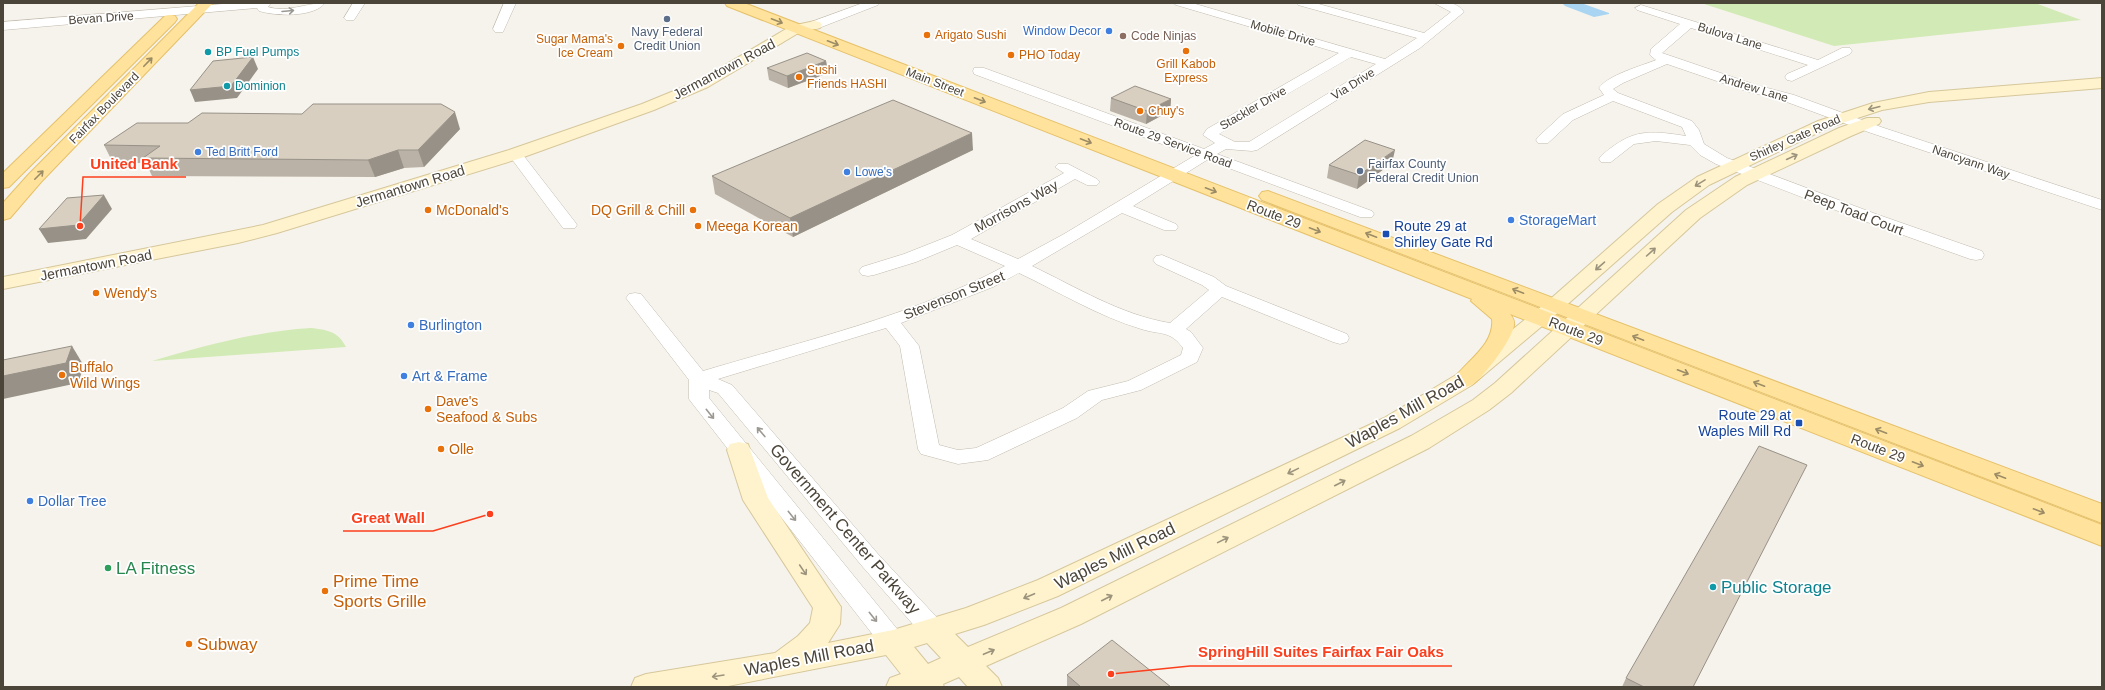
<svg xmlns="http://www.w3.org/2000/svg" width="2105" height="690" font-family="Arial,sans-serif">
<rect width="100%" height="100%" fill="#f6f3ec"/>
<!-- green -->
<g fill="#d2eab5">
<path d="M 1701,3 L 2035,3 L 2081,20 L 1834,46 Z"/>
<path d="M 311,328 C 327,330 338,331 346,347 L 152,361 C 204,346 257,331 311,328 Z"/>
</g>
<!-- water -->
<path fill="#a9d4f2" d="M 1581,3 L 1609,13 L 1609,14 L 1594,17 L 1565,6 L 1563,4 Z"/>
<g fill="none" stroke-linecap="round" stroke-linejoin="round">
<defs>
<g id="street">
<path d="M 235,3 L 271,3 L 268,7 C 287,13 306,3 325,3 C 313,18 275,16 259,11 L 257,8 L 3,30 L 3,22 Z"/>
<path d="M 353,3 L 365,3 L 354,20 L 346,20 L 344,18 Z"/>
<path d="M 504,3 L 516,3 L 503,32 L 495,32 L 493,29 Z"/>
<path d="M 863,3 L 880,3 L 878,5 L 819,28 L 815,29 L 809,25 L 811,22 Z"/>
<path d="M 1174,3 L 1192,3 L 1385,59 L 1417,38 L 1298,5 L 1296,3 L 1315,3 L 1424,33 L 1451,12 L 1434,3 C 1446,3 1456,1 1464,12 L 1420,48 L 1257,150 L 1252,151 L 1226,149 L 1217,154 L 1372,211 L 1374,214 L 1372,217 L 1360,217 L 1207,160 L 1133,206 L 1176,224 L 1178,227 L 1176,230 L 1164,230 L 1122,213 L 1032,266 C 1076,287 1121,315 1170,323 L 1209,290 L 1202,285 L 1156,264 L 1153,260 L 1156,256 L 1162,255 L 1214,277 L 1226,286 L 1347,334 L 1349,338 L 1347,342 L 1340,344 L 1333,342 L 1222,297 L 1186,329 L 1191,332 L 1203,348 L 1197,362 L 1141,390 L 1102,400 L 1077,418 L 988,460 L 958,464 L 921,454 L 918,449 L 900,346 L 886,328 L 718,379 L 732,385 L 878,554 L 942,623 L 946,630 L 942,637 L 933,640 L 924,637 L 862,566 L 718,393 L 709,390 L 709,398 L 902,635 L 906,642 L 902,649 L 893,652 L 884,649 L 692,403 L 689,399 L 689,380 L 626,298 L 629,294 L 635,293 L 641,294 L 703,371 C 803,341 913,316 1005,266 L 957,245 L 916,262 L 874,275 L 868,276 L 862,275 L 859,271 L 862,267 L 904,254 L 952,235 L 1064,173 L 1055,167 L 1058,164 L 1068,164 L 1097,179 L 1100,182 L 1097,185 L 1087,185 L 1075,179 L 971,239 L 1018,259 L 1064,234 L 1194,156 L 974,74 L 973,71 L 974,68 L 984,68 L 1204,149 L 1215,143 L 1203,135 L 1207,129 L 1339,53 L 1176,5 ZM 1351,57 L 1376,64 L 1249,142 L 1235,142 L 1219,134 ZM 1019,273 C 1059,292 1098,316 1141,329 C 1160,335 1170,330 1183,348 L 1181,355 L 1128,381 L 1088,391 L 1063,408 L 976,448 L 958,450 L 939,445 L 919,346 L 901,323 L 993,287 Z"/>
<path d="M 1641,5 L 1818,60 L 1842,48 L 1850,48 L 1852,51 L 1850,54 L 1792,81 L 1787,80 L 1785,77 L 1787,74 L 1808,65 L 1691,28 L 1662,53 L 1756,85 L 1794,95 L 1881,127 L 2102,200 L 2102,210 L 1871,133 L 1784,101 L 1746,91 L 1667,64 L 1623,83 L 1613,89 L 1618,93 L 1692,121 L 1699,130 L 1704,144 L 1727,158 L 1876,214 L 1982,251 L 1984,255 L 1982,259 L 1976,260 L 1970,259 L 1864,221 L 1716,164 L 1700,155 L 1690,145 L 1656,141 L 1634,144 L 1611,162 L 1601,162 L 1599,159 L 1601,156 C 1632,129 1647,130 1686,136 L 1682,127 L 1613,101 L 1573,120 L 1548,143 L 1538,143 L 1536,140 L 1538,137 L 1563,114 L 1604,95 L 1599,88 C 1608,75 1641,66 1656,60 L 1650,55 L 1651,49 L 1680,24 L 1637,10 L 1635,8 Z"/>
<path d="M 515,150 L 520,151 L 575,222 L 577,225 L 575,228 L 563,228 L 508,154 L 510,151 Z"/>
</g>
<g id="secondary">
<path d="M 815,21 L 820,22 L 822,25 L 820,28 L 800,32 L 708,87 L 654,110 L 521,158 L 277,233 L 238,243 L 3,289 L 3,277 L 263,225 L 509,150 L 642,104 L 698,81 L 791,26 Z"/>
<path d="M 2102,78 L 2102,88 L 1929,102 L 1882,110 L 1830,127 L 1709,185 L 1672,212 L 1561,310 L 1472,385 L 1400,428 L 1058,596 L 984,625 L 955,634 L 968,647 L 1061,608 L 1411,436 L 1473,400 L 1495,383 L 1686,210 L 1735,177 L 1839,128 L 1867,118 L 1879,118 L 1881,121 L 1879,124 L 1851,136 L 1747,185 L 1700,218 L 1511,393 L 1489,410 L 1429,448 L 1081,624 L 986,666 L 998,678 L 1002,687 L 968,687 L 959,677 L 943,684 L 944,687 L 886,687 L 890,678 L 901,674 L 886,655 L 723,687 L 631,687 L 635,678 L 646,674 L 775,653 L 798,636 L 810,623 L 813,608 L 743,500 L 727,450 L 730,444 L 739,442 L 748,444 L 768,498 L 841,607 L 840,624 L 828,643 L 893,630 L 966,608 L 1038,580 L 1384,418 L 1456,375 L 1547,302 L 1658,204 L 1697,177 L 1818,121 L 1873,103 L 1929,92 ZM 927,643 L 941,658 L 928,664 L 914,647 Z"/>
</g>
<g id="primary">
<path d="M 199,3 L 213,3 L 41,182 L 10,218 L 3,220 L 3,203 L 29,174 Z"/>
<path d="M 725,3 L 744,3 L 2102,525 L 2102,546 L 1510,314 C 1513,318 1515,321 1514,325 C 1514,337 1482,380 1471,385 C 1466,388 1461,386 1456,385 L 1453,380 C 1466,361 1495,345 1492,319 L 1471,301 L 1472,299 L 727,6 Z"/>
<path d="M 170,15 L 175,16 L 177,19 L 175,22 L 9,187 L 3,188 L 3,173 L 165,16 Z"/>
<path d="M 1268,191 L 2102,504 L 2102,523 L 1262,200 L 1259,196 L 1262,192 Z"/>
</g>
</defs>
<!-- street casing -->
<use href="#street" stroke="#c2bbae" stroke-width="1"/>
<!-- secondary casing -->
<use href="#secondary" stroke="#d6c79b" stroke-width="2"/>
<!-- primary casing -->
<use href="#primary" stroke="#e6c16a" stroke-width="2"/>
<!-- street -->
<use href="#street" fill="#fff" fill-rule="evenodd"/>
<!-- secondary -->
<use href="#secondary" fill="#fff3cd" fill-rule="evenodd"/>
<!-- primary -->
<use href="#primary" fill="#ffe39c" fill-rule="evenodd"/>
</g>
<!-- wall -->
<g fill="#bab2a6">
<path d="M 826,61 L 828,73 L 788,88 L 769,80 L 767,68 Z"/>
<path d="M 1111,98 L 1171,99 L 1170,111 L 1146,124 L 1110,111 Z"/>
<path d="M 460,129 L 424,167 L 404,168 L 375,177 L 152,176 L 146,163 L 113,163 L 104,145 Z"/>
<path d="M 973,150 L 793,237 L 715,194 L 712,176 Z"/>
<path d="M 1392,163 L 1357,189 L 1327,178 L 1329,165 Z"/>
<path d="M 1067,675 L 1171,687 L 1067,687 Z"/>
<path d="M 1626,678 L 1694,687 L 1622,687 Z"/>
</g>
<!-- shaded-wall -->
<g fill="#979187">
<path d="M 253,57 L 258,69 L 237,98 L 195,102 L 190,90 Z"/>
<path d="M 826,61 L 828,73 L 788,88 L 787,76 Z"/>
<path d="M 1171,99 L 1170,111 L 1146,124 L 1147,111 Z"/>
<path d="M 455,112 L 460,129 L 424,167 L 418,150 Z"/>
<path d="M 972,133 L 973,150 L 793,237 L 790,218 Z"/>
<path d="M 398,150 L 404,168 L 375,177 L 368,160 Z"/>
<path d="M 1395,150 L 1392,163 L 1357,189 L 1359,175 Z"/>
<path d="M 104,195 L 112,209 L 86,239 L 48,243 L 39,229 Z"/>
<path d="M 72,346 L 84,366 L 78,383 L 3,399 L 3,376 Z"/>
</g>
<!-- building -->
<g fill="#d8cfc1" stroke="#979187">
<path d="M 807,53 L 826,61 L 787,76 L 767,68 Z"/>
<path d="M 253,57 L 231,86 L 190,90 L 213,61 Z"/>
<path d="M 1135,86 L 1171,99 L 1147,111 L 1111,98 Z"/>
<path d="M 893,100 L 972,133 L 790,218 L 712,176 Z"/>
<path d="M 313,104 L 441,104 L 455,112 L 418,150 L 398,150 L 368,160 L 143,158 L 160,146 L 104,145 L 137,123 L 188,123 L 202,113 L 302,114 Z"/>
<path d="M 1365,140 L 1395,150 L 1359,175 L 1329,165 Z"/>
<path d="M 104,195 L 78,225 L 39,229 L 67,198 Z"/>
<path d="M 72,346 L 66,363 L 3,376 L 3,360 Z"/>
<path d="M 1759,446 L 1807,465 L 1693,687 L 1644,687 L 1626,678 Z"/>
<path d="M 1112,640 L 1171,687 L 1081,687 L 1067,675 Z"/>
</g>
<!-- one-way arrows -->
<defs><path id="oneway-shaft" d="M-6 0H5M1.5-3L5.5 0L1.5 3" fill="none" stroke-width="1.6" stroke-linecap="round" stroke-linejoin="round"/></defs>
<g stroke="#9c9892">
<use href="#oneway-shaft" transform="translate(288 11) rotate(-5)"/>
<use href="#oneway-shaft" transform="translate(710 414) rotate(51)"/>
<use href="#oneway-shaft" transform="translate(761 432) rotate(-130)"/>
<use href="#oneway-shaft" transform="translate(792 516) rotate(51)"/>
<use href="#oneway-shaft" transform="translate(873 617) rotate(51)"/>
</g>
<g stroke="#9c8c66">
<use href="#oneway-shaft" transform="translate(777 21) rotate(21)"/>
<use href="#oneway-shaft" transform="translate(833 43) rotate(21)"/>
<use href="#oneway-shaft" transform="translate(148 62) rotate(-46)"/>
<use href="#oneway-shaft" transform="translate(980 100) rotate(21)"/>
<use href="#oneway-shaft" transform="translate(1086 141) rotate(21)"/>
<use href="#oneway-shaft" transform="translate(39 175) rotate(-45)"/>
<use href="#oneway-shaft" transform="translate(1211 190) rotate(21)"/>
<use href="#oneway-shaft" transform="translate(1315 230) rotate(21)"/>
<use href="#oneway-shaft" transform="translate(1371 235) rotate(-159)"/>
<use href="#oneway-shaft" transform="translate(1518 291) rotate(-159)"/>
<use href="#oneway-shaft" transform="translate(1638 338) rotate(-159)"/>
<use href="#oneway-shaft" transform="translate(1683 372) rotate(21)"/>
<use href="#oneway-shaft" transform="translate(1759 384) rotate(-159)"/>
<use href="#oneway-shaft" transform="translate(1881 431) rotate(-159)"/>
<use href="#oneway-shaft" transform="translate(1918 464) rotate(21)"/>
<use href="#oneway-shaft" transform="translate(2000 476) rotate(-159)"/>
<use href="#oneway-shaft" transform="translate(2039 511) rotate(21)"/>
</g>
<g stroke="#9c937c">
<use href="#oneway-shaft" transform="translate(1874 108) rotate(166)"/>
<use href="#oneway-shaft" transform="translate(1792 157) rotate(-25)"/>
<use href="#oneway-shaft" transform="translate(1700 183) rotate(148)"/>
<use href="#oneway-shaft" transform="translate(1651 252) rotate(-42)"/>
<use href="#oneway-shaft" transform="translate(1600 266) rotate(139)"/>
<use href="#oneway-shaft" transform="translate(1293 471) rotate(154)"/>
<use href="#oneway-shaft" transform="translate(1340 483) rotate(-27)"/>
<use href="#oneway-shaft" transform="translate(1223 540) rotate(-26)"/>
<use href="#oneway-shaft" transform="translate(803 570) rotate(56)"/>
<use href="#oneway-shaft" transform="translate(1029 596) rotate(157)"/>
<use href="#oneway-shaft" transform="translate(1107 598) rotate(-27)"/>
<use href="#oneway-shaft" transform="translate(989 652) rotate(-23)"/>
<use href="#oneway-shaft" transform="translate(718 676) rotate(171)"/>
</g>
<!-- markers -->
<g fill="#5c6f8a" stroke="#fff" stroke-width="1.5">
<circle cx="667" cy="19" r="4"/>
<circle cx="1360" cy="171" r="4"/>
</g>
<g fill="#3f7fe0" stroke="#fff" stroke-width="1.5">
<circle cx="1109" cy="31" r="4"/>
<circle cx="198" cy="152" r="4"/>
<circle cx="847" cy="172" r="4"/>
<circle cx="1511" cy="220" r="4"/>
<circle cx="411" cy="325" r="4"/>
<circle cx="404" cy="376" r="4"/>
<circle cx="30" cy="501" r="4"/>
</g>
<g fill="#e8710a" stroke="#fff" stroke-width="1.5">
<circle cx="927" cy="35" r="4"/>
<circle cx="621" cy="46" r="4"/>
<circle cx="1186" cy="51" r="4"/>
<circle cx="1011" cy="55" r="4"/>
<circle cx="799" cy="77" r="4"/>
<circle cx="1140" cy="111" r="4"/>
<circle cx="428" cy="210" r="4"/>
<circle cx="693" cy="210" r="4"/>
<circle cx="698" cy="226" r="4"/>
<circle cx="96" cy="293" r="4"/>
<circle cx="62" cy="375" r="4"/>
<circle cx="428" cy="409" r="4"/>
<circle cx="441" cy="449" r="4"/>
<circle cx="325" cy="591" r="4"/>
<circle cx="189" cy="644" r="4"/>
</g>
<circle fill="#8d6e63" stroke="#fff" stroke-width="1.5" cx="1123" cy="36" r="4"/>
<g fill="#0f9aa8" stroke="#fff" stroke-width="1.5">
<circle cx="208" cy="52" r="4"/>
<circle cx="227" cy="86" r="4"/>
<circle cx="1713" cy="587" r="4"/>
</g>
<g fill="#1a4fb4" stroke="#fff" stroke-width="1.5">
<rect x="1382" y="230" width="8" height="8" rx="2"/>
<rect x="1795" y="419" width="8" height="8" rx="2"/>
</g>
<circle fill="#2e9e5b" stroke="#fff" stroke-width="1.5" cx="108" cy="568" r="4"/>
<g text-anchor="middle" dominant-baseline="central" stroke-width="3.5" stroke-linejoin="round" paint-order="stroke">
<!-- far-street labels -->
<g font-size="12" fill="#4b4439" stroke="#fff">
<text transform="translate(101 18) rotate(-4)">Bevan Drive</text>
<text transform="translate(1283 33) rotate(16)">Mobile Drive</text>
<text transform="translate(1730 36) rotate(17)">Bulova Lane</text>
<text transform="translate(935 82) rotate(21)">Main Street</text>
<text transform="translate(1353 84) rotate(-32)">Via Drive</text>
<text transform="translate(1754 88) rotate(17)">Andrew Lane</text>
<text transform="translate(104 108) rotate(-46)">Fairfax Boulevard</text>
<text transform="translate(1253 108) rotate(-30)">Stackler Drive</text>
<text transform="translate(1795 138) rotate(-24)">Shirley Gate Road</text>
<text transform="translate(1173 143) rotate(20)">Route 29 Service Road</text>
<text transform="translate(1971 162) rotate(19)">Nancyann Way</text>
</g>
<!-- far-shop labels -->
<g font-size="12" fill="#366cbe" stroke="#fff" text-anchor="start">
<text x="1101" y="31" text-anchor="end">Window Decor</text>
<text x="206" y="152">Ted Britt Ford</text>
<text x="855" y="172">Lowe's</text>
</g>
<!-- far-service labels -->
<g font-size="12" fill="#4e5e75" stroke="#fff">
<text x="667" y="32">Navy Federal<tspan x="667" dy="14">Credit Union</tspan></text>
<text x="1368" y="164" text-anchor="start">Fairfax County<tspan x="1368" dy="14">Federal Credit Union</tspan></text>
</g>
<!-- far-food labels -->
<g font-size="12" fill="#c56008" stroke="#fff" text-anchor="start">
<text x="935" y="35">Arigato Sushi</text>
<text x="613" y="39" text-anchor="end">Sugar Mama's<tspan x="613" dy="14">Ice Cream</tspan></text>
<text x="1019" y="55">PHO Today</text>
<text x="1186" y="64" text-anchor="middle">Grill Kabob<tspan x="1186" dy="14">Express</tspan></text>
<text x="807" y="70">Sushi<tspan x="807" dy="14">Friends HASHI</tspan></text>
<text x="1148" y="111">Chuy's</text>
</g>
<!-- far-education labels -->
<g font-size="12" fill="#785e54" stroke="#fff" text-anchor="start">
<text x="1131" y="36">Code Ninjas</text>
</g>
<!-- far-culture labels -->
<g font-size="12" fill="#0d838f" stroke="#fff" text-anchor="start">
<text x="216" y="52">BP Fuel Pumps</text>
<text x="235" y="86">Dominion</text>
</g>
<!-- street labels -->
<g font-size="14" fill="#4b4439" stroke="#fff">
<text transform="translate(724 69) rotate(-28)">Jermantown Road</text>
<text transform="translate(410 186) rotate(-17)">Jermantown Road</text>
<text transform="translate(1016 206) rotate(-29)">Morrisons Way</text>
<text transform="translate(1854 212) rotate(21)">Peep Toad Court</text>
<text transform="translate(1274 214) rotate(21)">Route 29</text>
<text transform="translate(96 265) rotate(-11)">Jermantown Road</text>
<text transform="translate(954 295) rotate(-22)">Stevenson Street</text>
<text transform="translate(1576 331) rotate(21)">Route 29</text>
<text transform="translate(1878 448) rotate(21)">Route 29</text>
</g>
<!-- food labels -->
<g font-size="14" fill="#c56008" stroke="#fff" text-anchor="start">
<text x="436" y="210">McDonald's</text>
<text x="685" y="210" text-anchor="end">DQ Grill &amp; Chill</text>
<text x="706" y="226">Meega Korean</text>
<text x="104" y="293">Wendy's</text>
<text x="70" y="367">Buffalo<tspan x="70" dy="16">Wild Wings</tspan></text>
<text x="436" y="401">Dave's<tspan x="436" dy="16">Seafood &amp; Subs</tspan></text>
<text x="449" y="449">Olle</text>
</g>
<!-- shop labels -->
<g font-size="14" fill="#366cbe" stroke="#fff" text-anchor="start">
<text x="1519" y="220">StorageMart</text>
<text x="419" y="325">Burlington</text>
<text x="412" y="376">Art &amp; Frame</text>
<text x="38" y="501">Dollar Tree</text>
</g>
<!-- transit labels -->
<g font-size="14" fill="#164399" stroke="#fff" text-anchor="start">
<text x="1394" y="226">Route 29 at<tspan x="1394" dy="16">Shirley Gate Rd</tspan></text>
<text x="1791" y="415" text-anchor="end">Route 29 at<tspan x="1791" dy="16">Waples Mill Rd</tspan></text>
</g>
<!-- near-street labels -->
<g font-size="17" fill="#4b4439" stroke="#fff">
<text transform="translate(1405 412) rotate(-29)">Waples Mill Road</text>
<text transform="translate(845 529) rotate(49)">Government Center Parkway</text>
<text transform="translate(1115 556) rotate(-26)">Waples Mill Road</text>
<text transform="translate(809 658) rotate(-11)">Waples Mill Road</text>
</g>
<!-- near-leisure labels -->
<g font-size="17" fill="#27864d" stroke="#fff" text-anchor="start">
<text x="116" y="568">LA Fitness</text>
</g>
<!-- near-food labels -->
<g font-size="17" fill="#c56008" stroke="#fff" text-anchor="start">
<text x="333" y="581">Prime Time<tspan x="333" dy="20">Sports Grille</tspan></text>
<text x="197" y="644">Subway</text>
</g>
<!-- near-culture labels -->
<g font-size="17" fill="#0d838f" stroke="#fff" text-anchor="start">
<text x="1721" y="587">Public Storage</text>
</g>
</g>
<!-- callouts -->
<path fill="none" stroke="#fc3f1d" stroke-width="1.5" d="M80 226L83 177H186M490 514L433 531H343M1111 674L1190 666H1452"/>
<g fill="#fc3f1d" stroke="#fff" stroke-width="1.5">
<circle cx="80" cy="226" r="4"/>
<circle cx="490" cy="514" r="4"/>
<circle cx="1111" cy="674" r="4"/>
</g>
<g font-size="15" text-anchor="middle" font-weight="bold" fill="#fc3f1d" stroke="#fff" stroke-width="3.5" stroke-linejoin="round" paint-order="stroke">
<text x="134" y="169">United Bank</text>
<text x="388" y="523">Great Wall</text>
<text x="1321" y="657">SpringHill Suites Fairfax Fair Oaks</text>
</g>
<!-- border -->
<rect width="2105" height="690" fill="none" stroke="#4b4439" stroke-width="8"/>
</svg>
